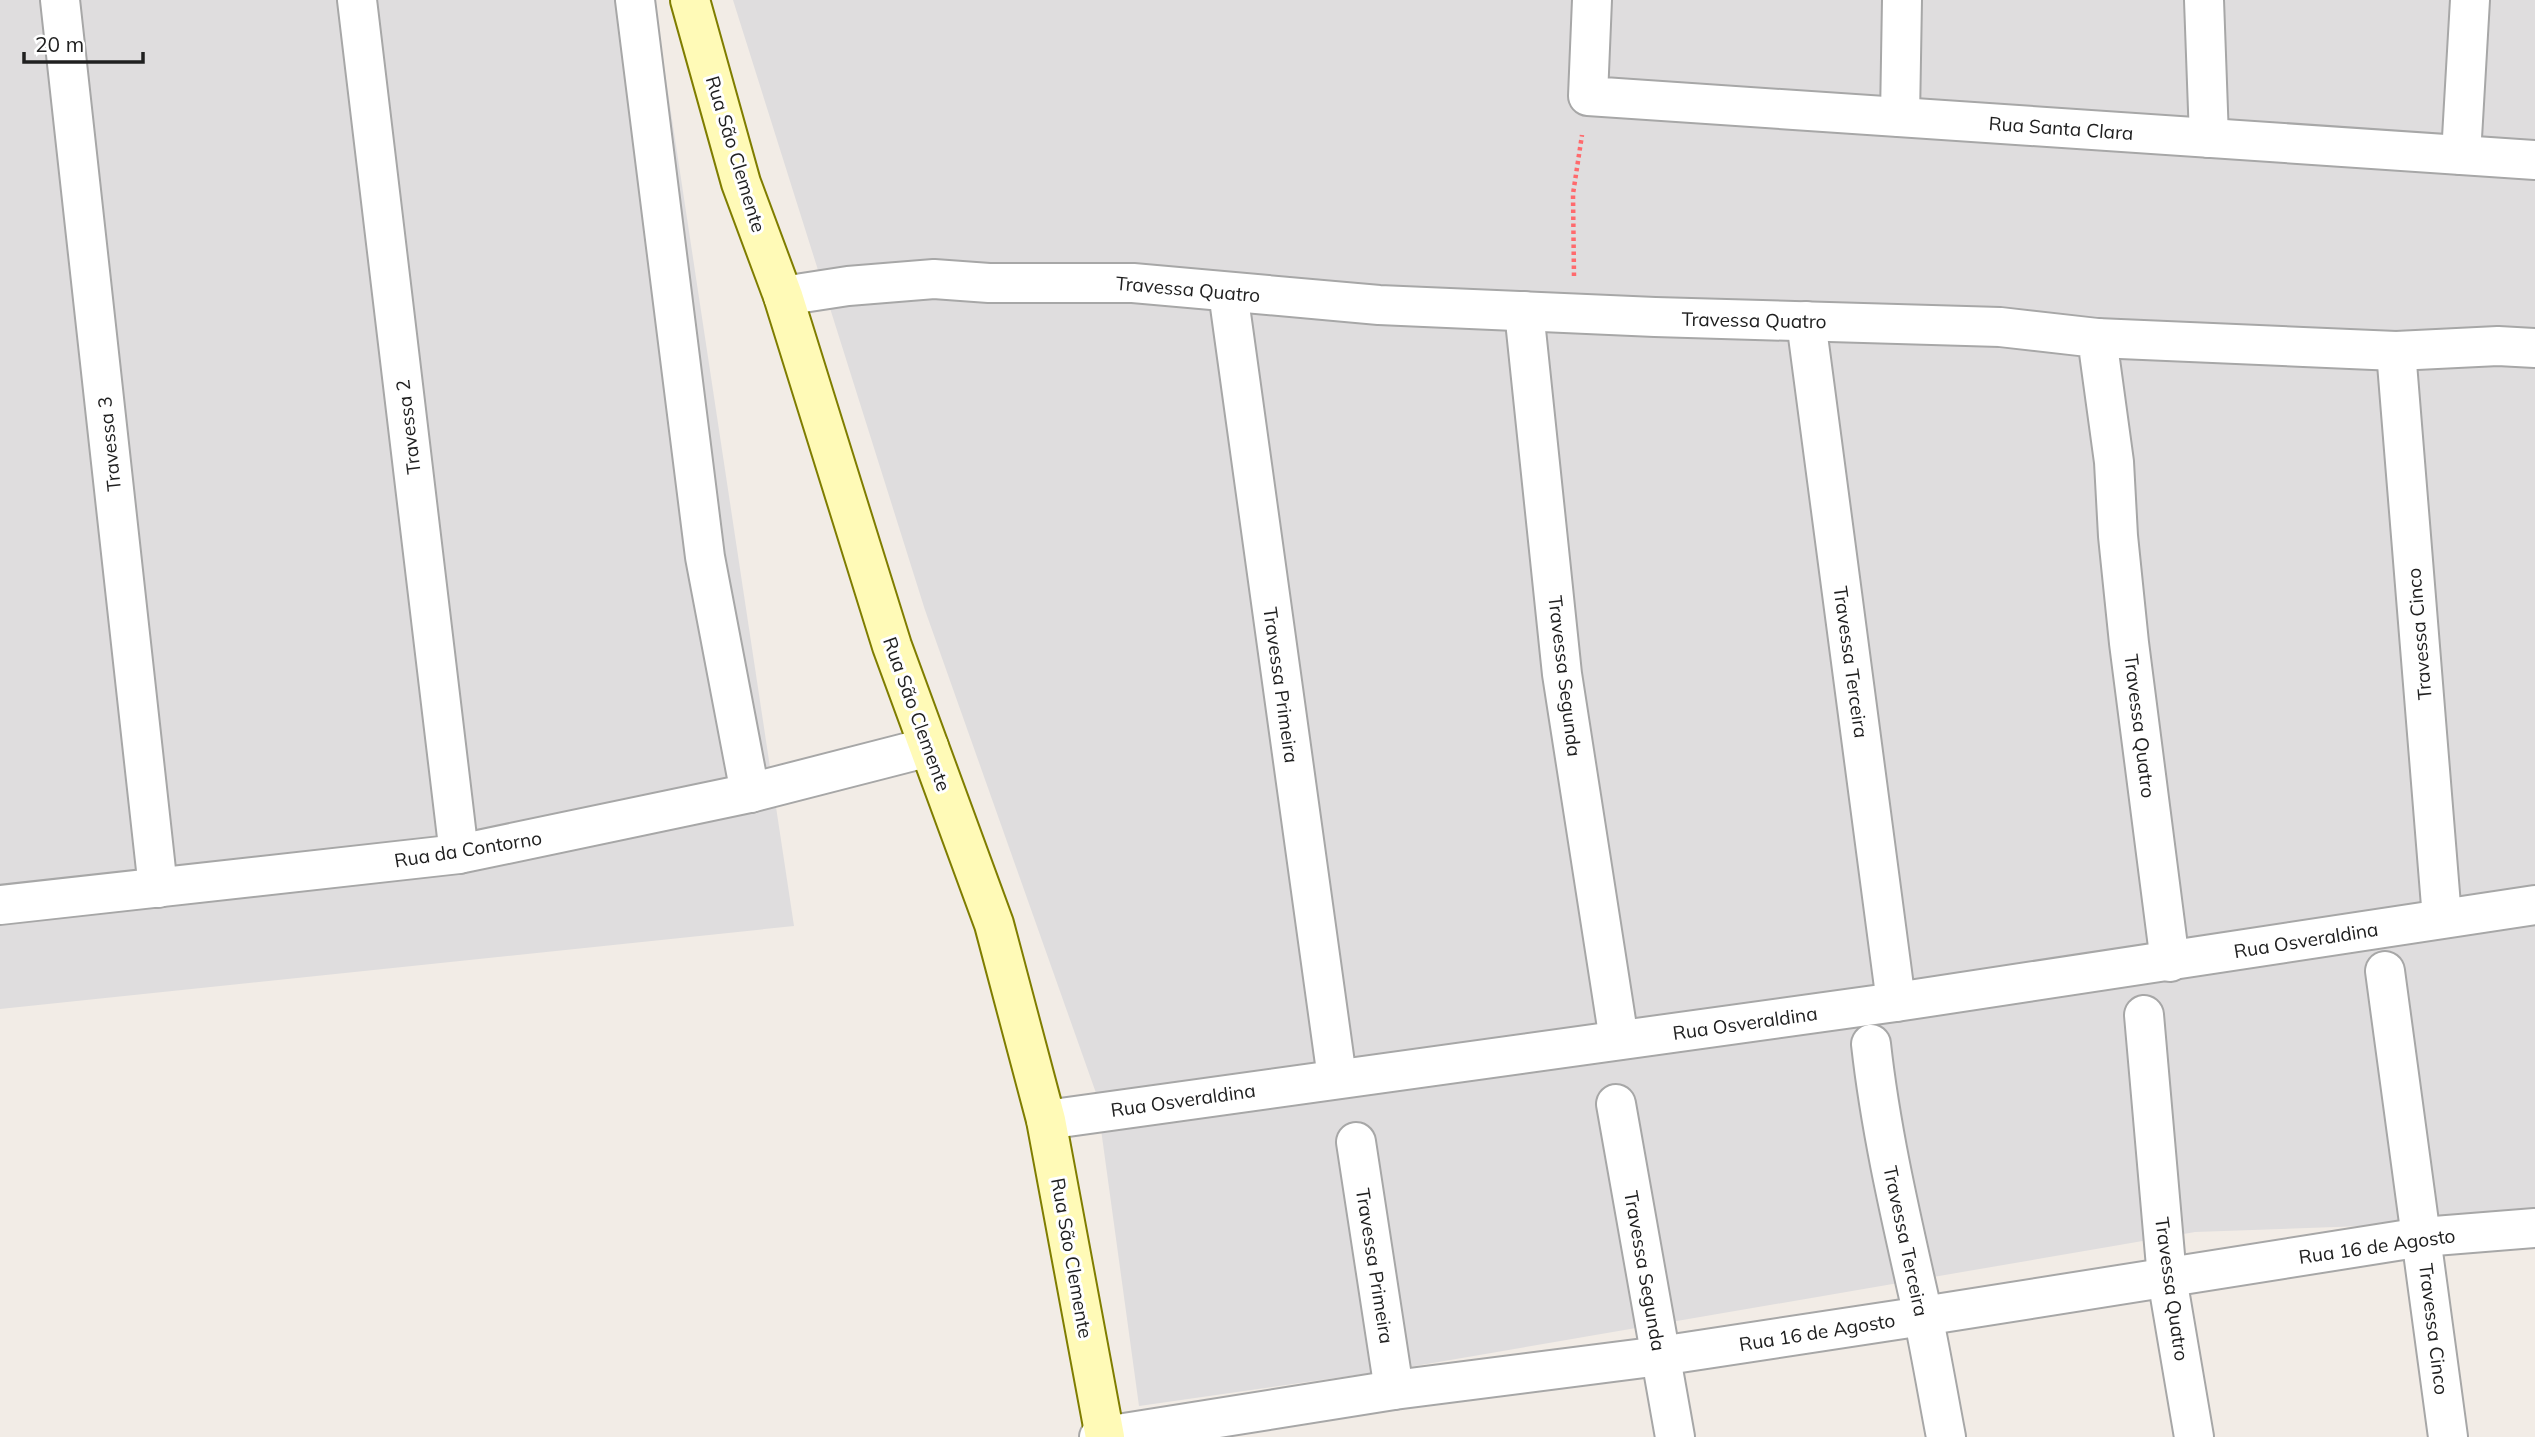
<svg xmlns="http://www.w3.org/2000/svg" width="2535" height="1437" font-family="Mulish,sans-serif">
<rect width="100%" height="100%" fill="#f2ece6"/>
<!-- residential -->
<g fill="#dfddde">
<path d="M 0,0 L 654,0 L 794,926 L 0,1009 Z"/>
<path d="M 733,0 L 2535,0 L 2535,1220 L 2195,1232 L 1392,1370 L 1139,1406 L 1096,1093 L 925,610 Z"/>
</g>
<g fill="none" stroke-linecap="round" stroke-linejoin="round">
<defs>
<g id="street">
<path d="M 60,0 L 158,888"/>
<path d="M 357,0 L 459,854"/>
<path d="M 635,0 L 705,557 L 750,793"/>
<path d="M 1592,0 L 1588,96 L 2535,160"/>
<path d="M 2204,0 L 2209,138"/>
<path d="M 1900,117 L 1902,0"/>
<path d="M 2461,155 L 2470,0"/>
<path d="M 1228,292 L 1337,1078"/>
<path d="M 783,296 L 848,286 L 934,279 L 989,283 L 1133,283 L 1379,305 L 1655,317 L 2000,327 L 2097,338 L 2114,462 L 2118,536 L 2129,643 L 2170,962"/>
<path d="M 1524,311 L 1562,674 L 1619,1040"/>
<path d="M 1806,321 L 1896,1002"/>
<path d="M 2097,338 L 2396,351 L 2498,346 L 2535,348"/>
<path d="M 2396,351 L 2442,918"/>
<path d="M 0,905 L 459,854 L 750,793 L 929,747"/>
<path d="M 2385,971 L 2448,1437"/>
<path d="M 2144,1015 L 2167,1278 L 2194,1437"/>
<path d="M 1871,1044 C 1881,1134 1902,1222 1922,1311 C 1931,1353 1938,1395 1946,1437"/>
<path d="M 1616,1104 L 1675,1437"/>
<path d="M 1046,1120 L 1896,1002 L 2535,905"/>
<path d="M 1356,1142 L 1394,1390"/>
<path d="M 1099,1437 L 1394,1390 L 1660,1356 L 1923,1316 L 2422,1237 L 2535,1228"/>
</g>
<path id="secondary" d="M 690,0 L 741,183 L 783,296 L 892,646 L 994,924 L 1046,1120 L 1105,1437"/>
</defs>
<!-- street casing -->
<use href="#street" stroke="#a7a7a7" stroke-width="42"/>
<!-- secondary casing -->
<use href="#secondary" stroke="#7f7d00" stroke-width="42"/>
<!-- path -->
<path stroke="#ff6a6d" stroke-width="4.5" stroke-dasharray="3.5 3.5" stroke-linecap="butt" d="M 1574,276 L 1573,194 L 1582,135"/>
<!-- street -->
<use href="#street" stroke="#fff" stroke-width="38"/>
<!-- secondary -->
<use href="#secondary" stroke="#fffab7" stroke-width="38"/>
</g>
<g text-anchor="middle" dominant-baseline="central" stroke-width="6" stroke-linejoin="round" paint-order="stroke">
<!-- street labels -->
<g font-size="19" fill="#202020" stroke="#fff">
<text transform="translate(2061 128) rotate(4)">Rua Santa Clara</text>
<text transform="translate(736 154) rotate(73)">Rua São Clemente</text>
<text transform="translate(1188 289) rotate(5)">Travessa Quatro</text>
<text transform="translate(1754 320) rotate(1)">Travessa Quatro</text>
<text transform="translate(408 427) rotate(-97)">Travessa 2</text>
<text transform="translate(109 444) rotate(-96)">Travessa 3</text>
<text transform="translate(2419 634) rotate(-95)">Travessa Cinco</text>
<text transform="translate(1851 662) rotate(82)">Travessa Terceira</text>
<text transform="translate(1565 676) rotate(83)">Travessa Segunda</text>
<text transform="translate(1281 685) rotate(82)">Travessa Primeira</text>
<text transform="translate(917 714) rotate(70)">Rua São Clemente</text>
<text transform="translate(2140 726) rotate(83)">Travessa Quatro</text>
<text transform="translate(468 849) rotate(-9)">Rua da Contorno</text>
<text transform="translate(2306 940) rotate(-9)">Rua Osveraldina</text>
<text transform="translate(1745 1023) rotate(-8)">Rua Osveraldina</text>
<text transform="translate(1183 1100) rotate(-8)">Rua Osveraldina</text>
<text transform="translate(1906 1241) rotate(78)">Travessa Terceira</text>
<text transform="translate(2377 1246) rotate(-8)">Rua 16 de Agosto</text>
<text transform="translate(1072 1258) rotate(80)">Rua São Clemente</text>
<text transform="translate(1375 1266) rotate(81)">Travessa Primeira</text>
<text transform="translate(1645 1271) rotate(80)">Travessa Segunda</text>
<text transform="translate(2172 1289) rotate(82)">Travessa Quatro</text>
<text transform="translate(2434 1329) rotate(83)">Travessa Cinco</text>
<text transform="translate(1817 1332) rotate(-9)">Rua 16 de Agosto</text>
</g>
</g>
<!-- scale -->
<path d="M24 52v10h119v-10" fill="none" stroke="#202020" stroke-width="3.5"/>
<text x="35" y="52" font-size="21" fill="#202020" stroke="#ffffff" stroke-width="5" paint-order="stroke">20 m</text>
</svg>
